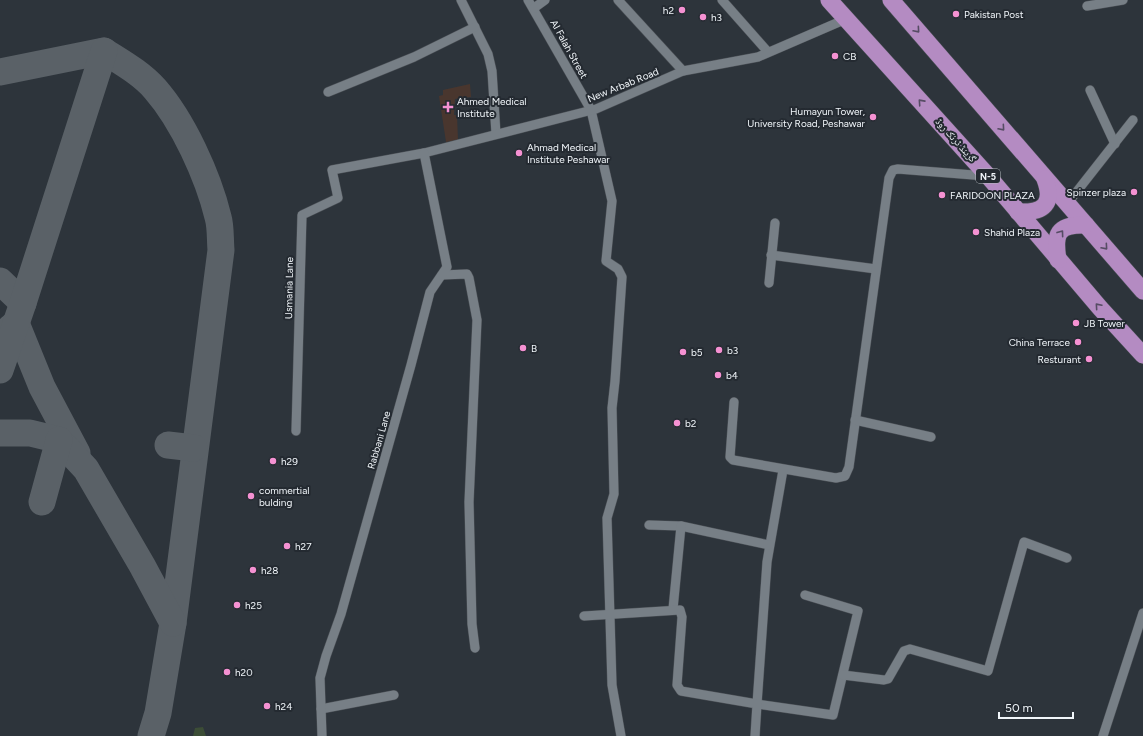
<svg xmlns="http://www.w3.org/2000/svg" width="1143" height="736" font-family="Figtree,'Noto Naskh Arabic',sans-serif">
<rect width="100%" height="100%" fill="#2d343b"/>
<!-- medical -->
<path fill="#49362e" d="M 470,84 L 471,97 L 455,99 L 454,115 L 457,115 L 458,140 L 446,142 L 439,96 L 443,95 L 443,90 Z"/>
<!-- green -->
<path fill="#3c4d36" d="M 203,727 L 206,736 L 193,736 L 195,728 Z"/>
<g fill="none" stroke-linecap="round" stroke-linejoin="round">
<!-- taxiway -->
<g stroke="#5a6167" stroke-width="27">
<path d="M 0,72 L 104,51 C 121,62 141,73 155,89 C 183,121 208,176 218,217 C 221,227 220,239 221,250 L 173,623 L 158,713 L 151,736"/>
<path d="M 0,281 L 23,303"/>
<path d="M 10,328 L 16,323 L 42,387 L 77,453"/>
<path d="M 0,370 L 23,303 L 104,51"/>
<path d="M 0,433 L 30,433 L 59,440 L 86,469 L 143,567 L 173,623"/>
<path d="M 168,445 L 194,448"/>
<path d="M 42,502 L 59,440"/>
</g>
<defs>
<g id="street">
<path d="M 461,0 L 488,54 L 492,71 L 496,134"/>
<path d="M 528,0 L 591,110 L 612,201 L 606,261 L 618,269 L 622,277 L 615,381 L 612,408 L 614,494 L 607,518 L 612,685 L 621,736"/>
<path d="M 618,0 L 683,71"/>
<path d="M 722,0 L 768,52"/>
<path d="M 1087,6 L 1123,0"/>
<path d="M 534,8 L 545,0"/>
<path d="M 1090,90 L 1115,144"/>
<path d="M 328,92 L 414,57 L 475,27"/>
<path d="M 1067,204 L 1133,120"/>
<path d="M 771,255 L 876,269"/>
<path d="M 442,275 L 467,274 L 469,278 L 477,320 L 469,502 L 472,624 L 475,648"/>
<path d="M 769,283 L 775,223"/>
<path d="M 734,402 L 730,457 L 733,460 L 836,478 L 845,476 L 849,467 L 889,178 L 893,170 L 898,169 L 986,176"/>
<path d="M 855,420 L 931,437"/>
<path d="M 296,431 L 302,215 L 338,198 L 332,170 L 424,153 L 596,109 L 683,71 L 758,57 L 846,19"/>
<path d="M 783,470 L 767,562 L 757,704 L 833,715 L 858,611 L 805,595"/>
<path d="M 649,525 L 681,526 L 769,545"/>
<path d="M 673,609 L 681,526"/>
<path d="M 584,616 L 680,610 L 682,617 L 677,685 L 681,691 L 757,704 L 755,736"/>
<path d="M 843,675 L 884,680 L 888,679 L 904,651 L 910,649 L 988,671 L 1024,542 L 1067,558"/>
<path d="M 321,709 L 394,695"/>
<path d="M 322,736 L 320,678 L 326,656 L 341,614 L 411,365 L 430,292 L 447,267 L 424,153"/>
<path d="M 1103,736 L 1143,613"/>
</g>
<g id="highway">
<path d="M 829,0 L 988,176 L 1100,308 L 1143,355"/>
<path d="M 891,0 L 1143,291"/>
<path d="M 1018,212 C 1044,213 1054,204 1045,179"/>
<path d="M 1058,260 C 1054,234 1057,224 1086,225"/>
</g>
</defs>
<!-- street casing -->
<use href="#street" stroke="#4b5056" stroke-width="10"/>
<!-- highway casing -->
<use href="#highway" stroke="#4b5056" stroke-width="18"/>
<!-- street -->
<use href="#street" stroke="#777f86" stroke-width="9"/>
<!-- highway -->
<use href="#highway" stroke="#b48bc2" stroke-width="17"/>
</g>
<!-- one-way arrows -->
<defs><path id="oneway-chevron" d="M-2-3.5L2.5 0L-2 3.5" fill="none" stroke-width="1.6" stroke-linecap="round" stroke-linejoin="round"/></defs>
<g stroke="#564c64">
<use href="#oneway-chevron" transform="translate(917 30) rotate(49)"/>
<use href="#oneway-chevron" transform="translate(921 102) rotate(-132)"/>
<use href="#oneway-chevron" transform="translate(1002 128) rotate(49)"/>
<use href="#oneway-chevron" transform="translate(1061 233) rotate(-54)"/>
<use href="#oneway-chevron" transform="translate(1105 247) rotate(49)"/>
<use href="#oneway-chevron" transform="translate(1098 306) rotate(-131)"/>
</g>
<!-- markers -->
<g fill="#f591d2" stroke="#242a31" stroke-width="1.5">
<circle cx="682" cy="10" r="4"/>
<circle cx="956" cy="14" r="4"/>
<circle cx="703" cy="17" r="4"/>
<circle cx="835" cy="56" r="4"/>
<path d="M446 101h4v4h4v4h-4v4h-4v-4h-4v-4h4z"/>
<circle cx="873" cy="117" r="4"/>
<circle cx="519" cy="153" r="4"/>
<circle cx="1134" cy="192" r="4"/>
<circle cx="942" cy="195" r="4"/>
<circle cx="976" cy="232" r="4"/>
<circle cx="1076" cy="323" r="4"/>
<circle cx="1078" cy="342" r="4"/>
<circle cx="523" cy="348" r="4"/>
<circle cx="719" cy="350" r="4"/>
<circle cx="683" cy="352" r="4"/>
<circle cx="1089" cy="359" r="4"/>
<circle cx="718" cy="375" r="4"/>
<circle cx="677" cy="423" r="4"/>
<circle cx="273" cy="461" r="4"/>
<circle cx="251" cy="496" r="4"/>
<circle cx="287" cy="546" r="4"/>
<circle cx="253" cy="570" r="4"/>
<circle cx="237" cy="605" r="4"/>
<circle cx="227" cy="672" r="4"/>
<circle cx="267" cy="706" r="4"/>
</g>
<g text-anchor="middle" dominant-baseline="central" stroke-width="4" stroke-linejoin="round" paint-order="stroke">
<!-- shield labels -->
<rect fill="#242a31" stroke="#b4b9be" stroke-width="1" x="976" y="169" width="24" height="14" rx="3"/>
<g font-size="9" font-weight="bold" fill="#f1f6fa">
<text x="988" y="176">N-5</text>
</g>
<!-- poi labels -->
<g font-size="10" fill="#f1f6fa" stroke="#242a31" text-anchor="start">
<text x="674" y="10" text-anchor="end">h2</text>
<text x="964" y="14">Pakistan Post</text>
<text x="711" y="17">h3</text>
<text x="843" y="56">CB</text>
<text x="457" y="101">Ahmed Medical<tspan x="457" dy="12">Institute</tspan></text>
<text x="865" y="111" text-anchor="end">Humayun Tower,<tspan x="865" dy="12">University Road, Peshawar</tspan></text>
<text x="527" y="147">Ahmad Medical<tspan x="527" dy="12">Institute Peshawar</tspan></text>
<text x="1126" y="192" text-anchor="end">Spinzer plaza</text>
<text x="950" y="195">FARIDOON PLAZA</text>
<text x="984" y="232">Shahid Plaza</text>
<text x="1084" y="323">JB Tower</text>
<text x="1070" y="342" text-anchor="end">China Terrace</text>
<text x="531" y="348">B</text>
<text x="727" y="350">b3</text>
<text x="691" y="352">b5</text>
<text x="1081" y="359" text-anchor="end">Resturant</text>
<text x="726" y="375">b4</text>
<text x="685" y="423">b2</text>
<text x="281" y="461">h29</text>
<text x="259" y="490">commertial<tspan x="259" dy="12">bulding</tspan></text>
<text x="295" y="546">h27</text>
<text x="261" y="570">h28</text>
<text x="245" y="605">h25</text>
<text x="235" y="672">h20</text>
<text x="275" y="706">h24</text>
</g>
<!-- street labels -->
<g font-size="10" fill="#f1f6fa" stroke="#242a31">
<text transform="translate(569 49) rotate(61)">Al Falah Street</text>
<text transform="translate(623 85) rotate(-22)">New Arbab Road</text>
<text transform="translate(956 140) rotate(48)">گرینڈ ٹرنک روڈ</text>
<text transform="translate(289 288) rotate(-89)">Usmania Lane</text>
<text transform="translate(379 440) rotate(-74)">Rabbani Lane</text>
</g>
</g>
<!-- scale -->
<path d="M999 712v6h74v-6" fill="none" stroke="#f1f6fa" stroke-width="2"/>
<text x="1005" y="712" font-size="12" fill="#f1f6fa" stroke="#242a31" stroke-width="3" paint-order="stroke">50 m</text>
</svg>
